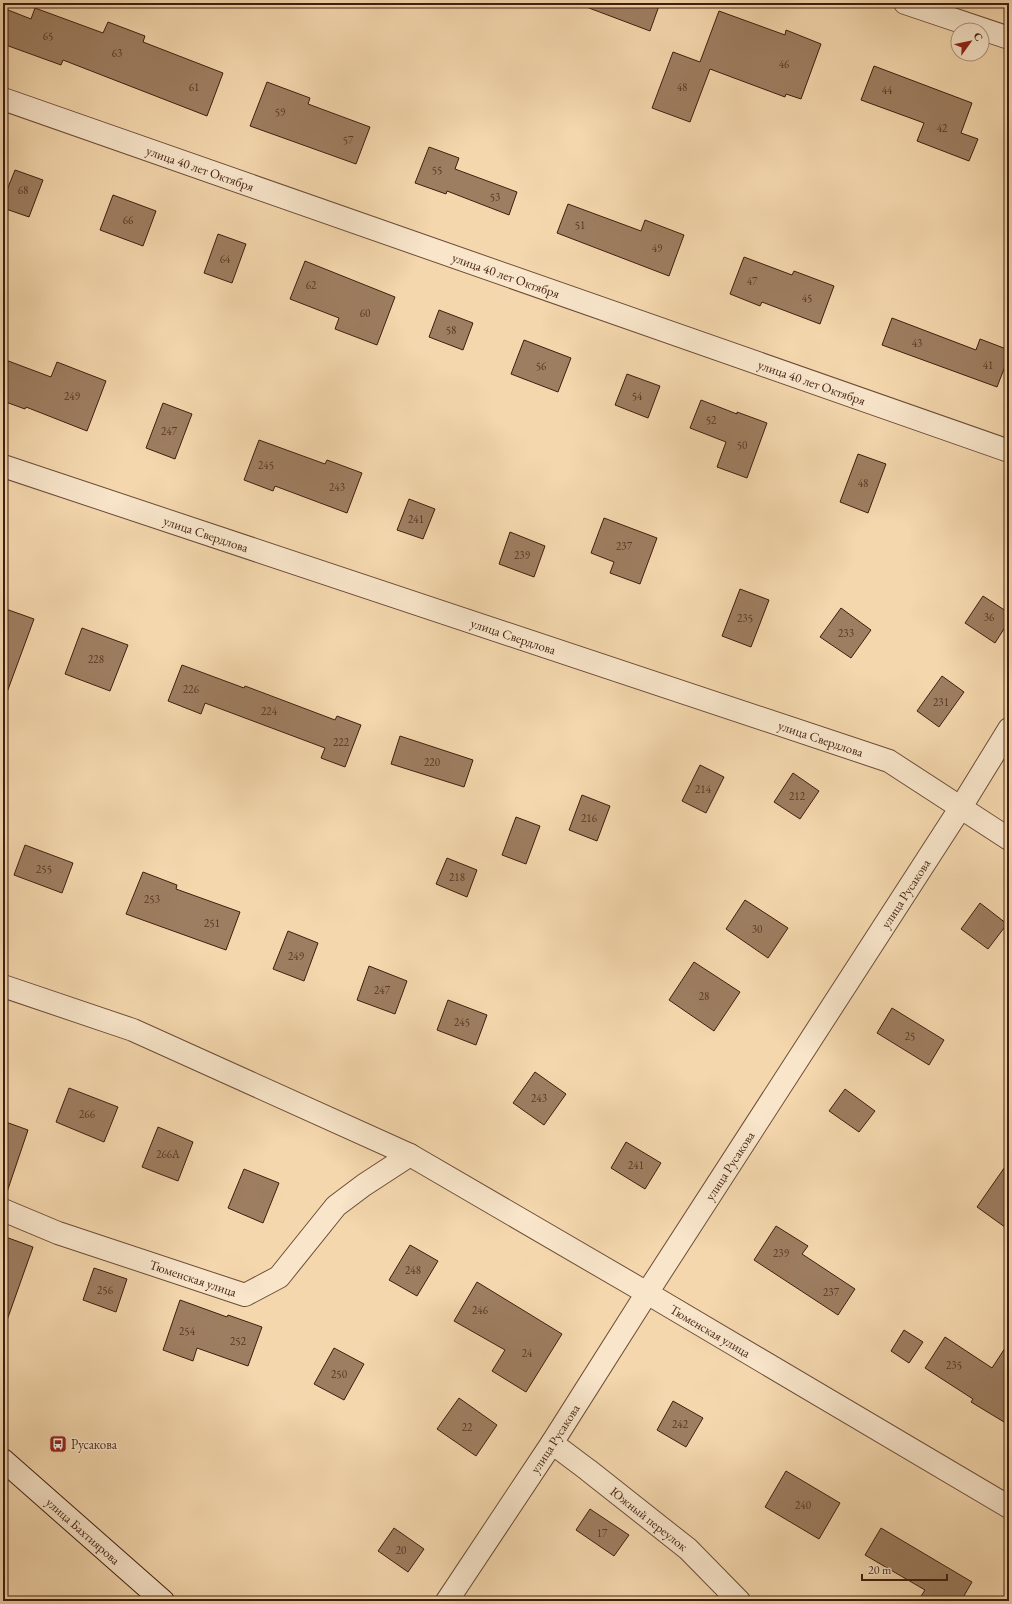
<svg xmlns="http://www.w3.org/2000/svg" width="1012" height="1604" font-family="'EB Garamond',serif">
<rect width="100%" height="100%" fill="#f4d7ad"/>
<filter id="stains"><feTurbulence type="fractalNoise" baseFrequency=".005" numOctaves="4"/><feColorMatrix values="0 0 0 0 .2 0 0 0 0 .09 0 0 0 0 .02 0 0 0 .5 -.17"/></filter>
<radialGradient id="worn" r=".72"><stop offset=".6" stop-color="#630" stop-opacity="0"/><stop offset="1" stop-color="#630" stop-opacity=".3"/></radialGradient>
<!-- building -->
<g fill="#9e7e61" stroke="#401e0e">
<path d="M 581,3 L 660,3 L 650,31 L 581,5 Z"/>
<path d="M 3,8 L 31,19 L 35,8 L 103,33 L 108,22 L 145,36 L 143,42 L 223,73 L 207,116 L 63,60 L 61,65 L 3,44 Z"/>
<path d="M 719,11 L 785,35 L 786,30 L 821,44 L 801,99 L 786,94 L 785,97 L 710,69 L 690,122 L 652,108 L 673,52 L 700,62 Z"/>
<path d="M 874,66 L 972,103 L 961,133 L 978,139 L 969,161 L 917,141 L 924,123 L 861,100 Z"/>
<path d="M 267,82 L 310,98 L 308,104 L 370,127 L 356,164 L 250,126 Z"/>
<path d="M 429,147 L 459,158 L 455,169 L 517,192 L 509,215 L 447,191 L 446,194 L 415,183 Z"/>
<path d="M 15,170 L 43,180 L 29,217 L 3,208 L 3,200 Z"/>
<path d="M 113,195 L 156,211 L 143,246 L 100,230 Z"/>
<path d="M 568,204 L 641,231 L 645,220 L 684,235 L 669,276 L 557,233 Z"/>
<path d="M 218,234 L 246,244 L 232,283 L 204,273 Z"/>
<path d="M 744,257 L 792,275 L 794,271 L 834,286 L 820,324 L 762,302 L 760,306 L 730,294 Z"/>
<path d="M 305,261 L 395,297 L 377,345 L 335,329 L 339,318 L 290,299 Z"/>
<path d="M 439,310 L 473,323 L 463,350 L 429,337 Z"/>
<path d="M 892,318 L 976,350 L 980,339 L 1009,350 L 1009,356 L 997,387 L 882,345 Z"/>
<path d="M 524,340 L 571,358 L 558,392 L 511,374 Z"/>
<path d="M 3,359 L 51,377 L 57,362 L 106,381 L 87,431 L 26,407 L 25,409 L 3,401 Z"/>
<path d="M 627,374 L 660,386 L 648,418 L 615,405 Z"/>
<path d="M 701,400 L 737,414 L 737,412 L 767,423 L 747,478 L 717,467 L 726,442 L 690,428 Z"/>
<path d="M 163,403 L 192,414 L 175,459 L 146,448 Z"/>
<path d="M 259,440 L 325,464 L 327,460 L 362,473 L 347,513 L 275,486 L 273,491 L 244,480 Z"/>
<path d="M 858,454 L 886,464 L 868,513 L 840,502 Z"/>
<path d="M 409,499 L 435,509 L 423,539 L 397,530 Z"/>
<path d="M 604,518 L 657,538 L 640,584 L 610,573 L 614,562 L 591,553 Z"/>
<path d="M 510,532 L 545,546 L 534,577 L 499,564 Z"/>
<path d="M 740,589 L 769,600 L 751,647 L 722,636 Z"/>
<path d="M 983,596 L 1009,613 L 1009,621 L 995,643 L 965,623 Z"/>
<path d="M 3,608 L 34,619 L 6,695 L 3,694 Z"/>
<path d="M 841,608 L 871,630 L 851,658 L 820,637 Z"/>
<path d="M 82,628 L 128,645 L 110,691 L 65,674 Z"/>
<path d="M 182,665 L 244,688 L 245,686 L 335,720 L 337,716 L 361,725 L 345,767 L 321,758 L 325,748 L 205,703 L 201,714 L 168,701 Z"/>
<path d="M 942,676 L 964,692 L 939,727 L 917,711 Z"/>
<path d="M 400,736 L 473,760 L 464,787 L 391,764 Z"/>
<path d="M 700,765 L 724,777 L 706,813 L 682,801 Z"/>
<path d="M 793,773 L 819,791 L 800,819 L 774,802 Z"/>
<path d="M 582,795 L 610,806 L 597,841 L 569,830 Z"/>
<path d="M 516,817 L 540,826 L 526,864 L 502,855 Z"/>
<path d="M 25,845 L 73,863 L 62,893 L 14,875 Z"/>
<path d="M 447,858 L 477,870 L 467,897 L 436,884 Z"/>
<path d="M 143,872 L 177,885 L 176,889 L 240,912 L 226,950 L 126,914 Z"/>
<path d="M 745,900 L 788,928 L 768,958 L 726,929 Z"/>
<path d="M 980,903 L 1007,924 L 988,949 L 961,929 Z"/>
<path d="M 288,931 L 318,943 L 304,981 L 273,969 Z"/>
<path d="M 694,962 L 740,992 L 714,1031 L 669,1000 Z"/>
<path d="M 369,966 L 407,981 L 395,1014 L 357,1000 Z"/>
<path d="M 448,1000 L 487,1015 L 476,1045 L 437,1030 Z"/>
<path d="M 892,1008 L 944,1040 L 929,1065 L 877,1033 Z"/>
<path d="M 535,1072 L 566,1094 L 544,1125 L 513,1103 Z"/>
<path d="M 69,1088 L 118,1107 L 104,1142 L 56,1122 Z"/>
<path d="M 845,1089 L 875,1111 L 859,1132 L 829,1111 Z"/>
<path d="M 3,1121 L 28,1130 L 7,1192 L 3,1192 Z"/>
<path d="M 158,1127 L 193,1142 L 178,1181 L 142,1167 Z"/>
<path d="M 626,1142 L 661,1163 L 645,1189 L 611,1168 Z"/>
<path d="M 1009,1161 L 1009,1230 L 977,1207 Z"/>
<path d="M 244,1169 L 279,1183 L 263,1223 L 228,1208 Z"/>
<path d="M 776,1226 L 808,1246 L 802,1254 L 855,1289 L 838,1315 L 754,1260 Z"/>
<path d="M 3,1236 L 33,1247 L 6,1323 L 3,1323 Z"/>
<path d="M 410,1245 L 438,1261 L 417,1296 L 389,1280 Z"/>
<path d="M 94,1268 L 127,1279 L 116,1312 L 83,1300 Z"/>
<path d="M 477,1282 L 562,1334 L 526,1392 L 492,1371 L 505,1350 L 454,1321 Z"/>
<path d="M 180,1300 L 227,1317 L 228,1315 L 262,1327 L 248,1366 L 197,1348 L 193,1361 L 163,1350 Z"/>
<path d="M 904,1330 L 923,1342 L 909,1363 L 891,1351 Z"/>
<path d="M 945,1337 L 992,1368 L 1009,1342 L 1009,1425 L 971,1402 L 973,1399 L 925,1368 Z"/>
<path d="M 334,1348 L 364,1364 L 344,1400 L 314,1384 Z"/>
<path d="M 459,1398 L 497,1425 L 476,1456 L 437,1429 Z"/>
<path d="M 673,1401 L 703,1418 L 686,1447 L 657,1430 Z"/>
<path d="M 786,1471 L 840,1503 L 819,1539 L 765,1507 Z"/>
<path d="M 590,1509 L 629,1535 L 614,1556 L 576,1530 Z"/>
<path d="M 394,1528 L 424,1549 L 408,1572 L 378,1551 Z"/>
<path d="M 881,1528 L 972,1582 L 961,1601 L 918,1601 L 925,1590 L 865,1555 Z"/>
</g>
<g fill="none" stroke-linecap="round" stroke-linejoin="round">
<defs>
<g id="street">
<path d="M 905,3 L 1009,38"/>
<path id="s1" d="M 3,99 L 1009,451"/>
<path id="s2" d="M 3,466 L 889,761 L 1009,839"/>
<path d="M 3,986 L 133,1030 L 410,1155"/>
<path id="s3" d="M 3,1210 L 58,1233 L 245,1295 L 279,1277 L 336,1206 L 364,1185 L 410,1155 L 647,1293 L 1009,1507"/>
<path id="s4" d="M 552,1443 L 588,1470 L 688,1549 L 739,1601"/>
<path id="s5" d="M 447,1601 L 552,1443 L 647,1293 L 961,807 L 1009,729"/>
</g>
<g id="secondary">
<path id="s6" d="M 3,1460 L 163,1601"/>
</g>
</defs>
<!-- street casing -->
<use href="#street" stroke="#6d4c36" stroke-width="24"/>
<!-- secondary casing -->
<use href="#secondary" stroke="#401e0e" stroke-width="24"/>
<!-- street -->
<use href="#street" stroke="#f8e5ca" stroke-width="22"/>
<!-- secondary -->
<use href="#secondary" stroke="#f8e5ca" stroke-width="22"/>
</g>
<!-- icons -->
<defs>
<symbol id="bus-square" viewBox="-11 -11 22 22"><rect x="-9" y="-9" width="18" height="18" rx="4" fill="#8f2418" stroke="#f8e5ca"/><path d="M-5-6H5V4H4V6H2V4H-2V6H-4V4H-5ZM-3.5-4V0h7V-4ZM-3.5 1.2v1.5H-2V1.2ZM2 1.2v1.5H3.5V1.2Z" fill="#fff"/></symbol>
</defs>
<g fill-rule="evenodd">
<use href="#bus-square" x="48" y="1434" width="20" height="20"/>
</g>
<g text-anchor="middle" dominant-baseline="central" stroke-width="3" stroke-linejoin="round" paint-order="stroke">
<!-- number labels -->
<g font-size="11" fill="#583623">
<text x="48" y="36">65</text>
<text x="117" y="53">63</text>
<text x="784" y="64">46</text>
<text x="194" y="87">61</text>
<text x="682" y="87">48</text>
<text x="887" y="90">44</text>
<text x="280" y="112">59</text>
<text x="942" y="128">42</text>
<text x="348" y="140">57</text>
<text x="437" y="170">55</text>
<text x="23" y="190">68</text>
<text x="495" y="197">53</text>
<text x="128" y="220">66</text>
<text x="580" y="225">51</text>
<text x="657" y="248">49</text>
<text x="225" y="259">64</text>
<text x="752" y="281">47</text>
<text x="311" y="285">62</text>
<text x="807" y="298">45</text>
<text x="365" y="313">60</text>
<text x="451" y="330">58</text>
<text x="917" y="343">43</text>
<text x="988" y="365">41</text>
<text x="541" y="366">56</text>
<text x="72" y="396">249</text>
<text x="637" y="396">54</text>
<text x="711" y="420">52</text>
<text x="169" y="431">247</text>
<text x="742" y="445">50</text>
<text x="266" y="465">245</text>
<text x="863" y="483">48</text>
<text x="337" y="487">243</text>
<text x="416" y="519">241</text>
<text x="624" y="546">237</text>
<text x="522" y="555">239</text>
<text x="989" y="617">36</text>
<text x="745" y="618">235</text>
<text x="846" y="633">233</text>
<text x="96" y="659">228</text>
<text x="191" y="689">226</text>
<text x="941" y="702">231</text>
<text x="269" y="711">224</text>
<text x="341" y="742">222</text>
<text x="432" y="762">220</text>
<text x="703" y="789">214</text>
<text x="797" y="796">212</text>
<text x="589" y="818">216</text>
<text x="44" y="869">255</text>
<text x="457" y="877">218</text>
<text x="152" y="899">253</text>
<text x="212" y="923">251</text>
<text x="757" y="929">30</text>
<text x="296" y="956">249</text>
<text x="382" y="990">247</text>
<text x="704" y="996">28</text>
<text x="462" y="1022">245</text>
<text x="910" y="1036">25</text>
<text x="539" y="1098">243</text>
<text x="87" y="1114">266</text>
<text x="168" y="1154">266А</text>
<text x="636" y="1165">241</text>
<text x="781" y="1253">239</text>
<text x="413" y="1270">248</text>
<text x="105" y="1290">256</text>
<text x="831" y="1292">237</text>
<text x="480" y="1310">246</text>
<text x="187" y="1331">254</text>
<text x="238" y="1341">252</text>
<text x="527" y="1353">24</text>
<text x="954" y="1365">235</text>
<text x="339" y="1374">250</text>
<text x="680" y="1424">242</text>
<text x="467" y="1427">22</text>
<text x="803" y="1505">240</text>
<text x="602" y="1533">17</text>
<text x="401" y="1550">20</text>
</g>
<!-- street labels -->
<g font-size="13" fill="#401e0e" stroke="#f8e5ca">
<text stroke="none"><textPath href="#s1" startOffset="209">улица 40 лет Октября</textPath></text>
<text stroke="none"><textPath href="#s1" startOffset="533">улица 40 лет Октября</textPath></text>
<text stroke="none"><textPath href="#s1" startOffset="857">улица 40 лет Октября</textPath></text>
<text stroke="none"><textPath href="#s2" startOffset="214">улица Свердлова</textPath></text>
<text stroke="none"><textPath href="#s2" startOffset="538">улица Свердлова</textPath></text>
<text stroke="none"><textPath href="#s2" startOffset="862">улица Свердлова</textPath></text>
<text stroke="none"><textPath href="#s5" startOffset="843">улица Русакова</textPath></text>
<text stroke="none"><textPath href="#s5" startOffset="519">улица Русакова</textPath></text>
<text stroke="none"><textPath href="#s3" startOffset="202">Тюменская улица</textPath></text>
<text stroke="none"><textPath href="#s3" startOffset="824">Тюменская улица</textPath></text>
<text stroke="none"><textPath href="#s5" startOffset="195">улица Русакова</textPath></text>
<text stroke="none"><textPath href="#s4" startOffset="123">Южный переулок</textPath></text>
<text stroke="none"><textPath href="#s6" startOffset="107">улица Бахтиярова</textPath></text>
</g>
<!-- poi labels -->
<g font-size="13" fill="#401e0e" stroke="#f8e5ca" text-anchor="start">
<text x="71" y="1444">Русакова</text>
</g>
</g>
<!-- margin -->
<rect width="1012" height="1604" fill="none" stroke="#f4d7ad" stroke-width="16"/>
<rect x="4" y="4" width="1004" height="1596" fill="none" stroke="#401e0e" stroke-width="2"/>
<rect x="8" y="8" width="996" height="1588" fill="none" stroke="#401e0e"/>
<!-- north arrow -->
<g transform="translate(970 42) rotate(57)"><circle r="19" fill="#f8e5ca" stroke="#ae957f"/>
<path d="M0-3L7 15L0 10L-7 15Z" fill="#8f2418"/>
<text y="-6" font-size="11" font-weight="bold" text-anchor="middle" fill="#401e0e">С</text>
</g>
<!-- scale -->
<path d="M862 1574v6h85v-6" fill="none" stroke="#401e0e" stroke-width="2"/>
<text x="868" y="1574" font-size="12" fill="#401e0e" stroke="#f8e5ca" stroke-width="3" paint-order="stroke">20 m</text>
<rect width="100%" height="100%" filter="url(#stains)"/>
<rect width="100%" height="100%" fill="url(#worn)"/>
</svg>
